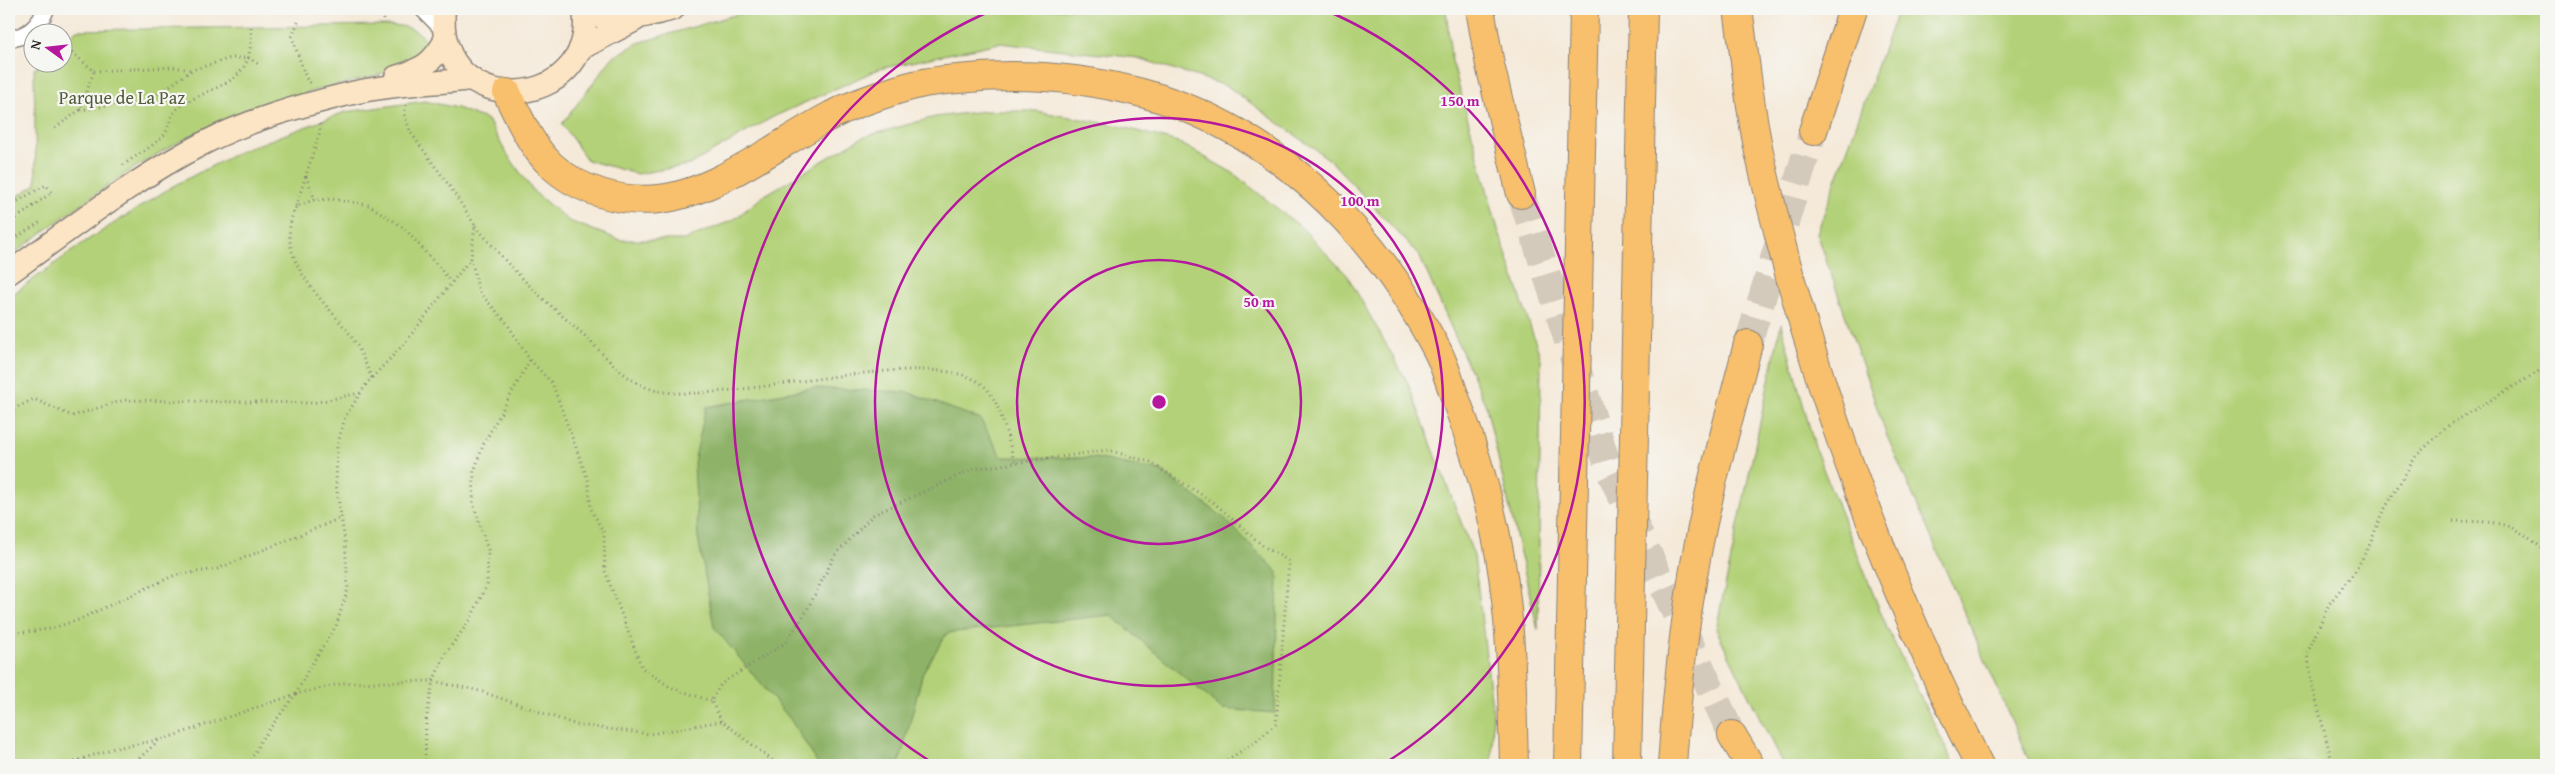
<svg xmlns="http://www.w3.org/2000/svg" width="2555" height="774" font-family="'Gentium Book Plus',serif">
<rect width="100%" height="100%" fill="#f6f6f2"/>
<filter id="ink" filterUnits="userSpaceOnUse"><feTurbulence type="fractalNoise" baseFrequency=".02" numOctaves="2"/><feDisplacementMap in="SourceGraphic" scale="10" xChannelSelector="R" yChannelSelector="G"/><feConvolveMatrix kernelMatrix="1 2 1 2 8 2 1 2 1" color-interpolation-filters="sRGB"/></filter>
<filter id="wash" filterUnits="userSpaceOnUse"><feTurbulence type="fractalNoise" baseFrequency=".0096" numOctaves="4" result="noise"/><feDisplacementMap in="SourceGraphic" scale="20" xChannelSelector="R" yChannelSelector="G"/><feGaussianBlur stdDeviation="1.12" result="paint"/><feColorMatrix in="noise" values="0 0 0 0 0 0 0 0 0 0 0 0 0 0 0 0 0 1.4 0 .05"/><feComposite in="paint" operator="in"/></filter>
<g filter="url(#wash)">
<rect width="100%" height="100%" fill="#f5e9d8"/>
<!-- green -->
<g fill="#b3d178" stroke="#68764a">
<path d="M 755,9 L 1446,9 L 1451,57 L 1497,226 L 1541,359 L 1538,630 L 1486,406 L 1419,255 L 1330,160 L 1227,86 L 1138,58 L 999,43 L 879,69 L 773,117 L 689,165 L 637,174 L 587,160 L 562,124 L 612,58 L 638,43 Z"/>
<path d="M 1898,9 L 2546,9 L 2546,765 L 2031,765 L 1886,434 L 1817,233 Z"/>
<path d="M 384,25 C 401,26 413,25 425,39 L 424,51 C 397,76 345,82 310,92 C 274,103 237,114 203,130 C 133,163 71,212 9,257 L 9,202 L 36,184 L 34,69 L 45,63 L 62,62 L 63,46 L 76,30 Z"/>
<path d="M 425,101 L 457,108 L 488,120 L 505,151 L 534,192 L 569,221 L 620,240 L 684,240 L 733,220 L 765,195 L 863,137 L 935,117 L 985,111 L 1036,111 L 1115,125 L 1178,142 L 1233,173 L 1302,228 L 1347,275 L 1408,383 L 1474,556 L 1493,714 L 1492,765 L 9,765 L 9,297 L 83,243 L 173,186 L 241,151 L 345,112 Z"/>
<path d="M 1781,324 L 1816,451 L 1887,628 L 1954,765 L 1783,765 L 1716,629 Z"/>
</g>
<!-- forest -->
<path fill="#8eb368" stroke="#556842" d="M 812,388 L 907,392 L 980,419 L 1002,457 L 1095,458 L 1161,471 L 1223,517 L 1278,572 L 1275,713 L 1222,709 L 1111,615 L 947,633 L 923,672 L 899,765 L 819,765 L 790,719 L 714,627 L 698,537 L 694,463 L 706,407 Z"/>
</g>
<g filter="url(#ink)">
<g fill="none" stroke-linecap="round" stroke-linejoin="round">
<!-- highway-tunnel -->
<g stroke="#d4cabc" stroke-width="28" stroke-dasharray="28 14" stroke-linecap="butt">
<path d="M 1521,194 L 1609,469 L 1732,735"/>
<path d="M 1748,344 L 1813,131"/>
</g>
<defs>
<g id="street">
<path d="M 423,9 L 443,29"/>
<path d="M 9,39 C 28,36 39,27 46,9"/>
</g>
<g id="secondary">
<path d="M 444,9 C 434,125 599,113 584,9"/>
<path d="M 585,11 C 614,25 643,17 673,9"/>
<path d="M 580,49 L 635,20"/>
<path d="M 396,77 C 422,69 431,65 445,41"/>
<path d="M 9,273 C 72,228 135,178 204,143 C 249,120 299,106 348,94 C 389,84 430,84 472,79"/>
</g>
<g id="highway">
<path d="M 1480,9 L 1490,65 L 1521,194"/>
<path d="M 1738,9 C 1745,56 1749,105 1759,152 C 1806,364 1881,571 1979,765"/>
<path d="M 507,93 C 519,118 531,146 551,165 C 579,191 621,203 659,199 C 716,193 780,142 832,115 C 852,104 897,89 919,84 C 932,81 945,80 958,79 C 1021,72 1080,77 1142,93 C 1275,129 1374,230 1437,350 C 1445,365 1450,384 1456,400 C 1475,451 1491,503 1500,557 C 1512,625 1512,696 1514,765"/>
<path d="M 1813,131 L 1853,9"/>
<path d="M 1732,735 L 1750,765"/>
<path d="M 1568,765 L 1584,9"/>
<path d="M 1627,765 L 1643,9"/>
<path d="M 1672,765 C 1676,708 1681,652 1690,595 C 1702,510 1727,427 1748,344"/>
</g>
</defs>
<!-- street casing -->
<use href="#street" stroke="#88827a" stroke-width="19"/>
<!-- secondary casing -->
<use href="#secondary" stroke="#88827a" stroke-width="25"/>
<!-- highway casing -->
<use href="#highway" stroke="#88827a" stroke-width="30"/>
<!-- path -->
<g stroke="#88827a" stroke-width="3" stroke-dasharray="1 4" stroke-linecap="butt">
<path d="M 384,9 L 384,20"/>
<path d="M 298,22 L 292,37 L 306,78 L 311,84"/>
<path d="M 94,71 L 173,67 L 191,70"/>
<path d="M 406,105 L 404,114 L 411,133 L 448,184 L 475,225 L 471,258 L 479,292 L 506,322 L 530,360 L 552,383 L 588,480 L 591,509 L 604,533 L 605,571 L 642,668 L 670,687 L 711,701"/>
<path d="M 80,110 L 151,99 L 192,70 L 231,58 L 249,58 L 258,64"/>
<path d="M 55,128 L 80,110 L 94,71 L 62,44"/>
<path d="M 123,165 C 135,156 154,146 164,135 C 170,127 169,115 178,108 C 218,80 254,89 251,27"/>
<path d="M 306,176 L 315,200"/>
<path d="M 9,206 L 46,185 L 52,192 L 9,224"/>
<path d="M 296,206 L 320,132 L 320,121"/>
<path d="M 475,226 C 491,244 506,262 523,279 C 542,299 564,317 584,335 C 606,356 627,385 659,391 C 732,406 937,340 985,387 C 1001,402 1008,442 1015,463"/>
<path d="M 9,242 L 42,221"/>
<path d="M 372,378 C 365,364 360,348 351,336 C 324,299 271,258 296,207 L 313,200 L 332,199 L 369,205 L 404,228 L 452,282"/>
<path d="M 9,411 L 34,399 L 72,416 L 124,400 L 313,403 L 360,393"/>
<path d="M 2453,521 C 2499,522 2510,520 2546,552"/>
<path d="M 9,634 L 49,629 L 78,620 L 175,575 L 217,569 L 341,518"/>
<path d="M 722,721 L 711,701 L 721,684 L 785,643 L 806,612 L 835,555 L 873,515 L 973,469 L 1108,450 L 1150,462 L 1213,502 L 1263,546 L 1289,561 L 1276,724 L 1254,743 L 1219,765"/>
<path d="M 65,765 L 111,749 L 158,740"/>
<path d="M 132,765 L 158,741 L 296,694 L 344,683 L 433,681 L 480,691 L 577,725 L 650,734 L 722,721 L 778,765"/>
<path d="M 249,765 L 261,740 L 296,694 L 308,670 L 336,626 L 348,589 L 345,541 L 336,485 L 337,447 L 345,417 L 367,383 L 403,345 L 471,258"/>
<path d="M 425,765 L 426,721 L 433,681 L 446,653 L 470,620 L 487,585 L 488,550 L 473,503 L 474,472 L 483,445 L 530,360"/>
<path d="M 2333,765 L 2314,692 L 2307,654 L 2329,604 L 2356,570 L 2371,542 L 2381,515 L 2416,456 L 2449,425 L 2546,367"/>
</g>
<!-- street -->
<use href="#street" stroke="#fff" stroke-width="16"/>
<!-- secondary -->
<use href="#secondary" stroke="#fce5c4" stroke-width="22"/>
<!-- highway -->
<use href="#highway" stroke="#f8bf6c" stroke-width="28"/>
</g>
</g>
<!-- distance rings -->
<g fill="none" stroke="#b5179e" stroke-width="2.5">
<circle cx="1159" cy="402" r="142"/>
<circle cx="1159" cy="402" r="284"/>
<path d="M936 765A426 426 0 0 1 993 10M1325 10A426 426 0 0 1 1382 765"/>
</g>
<g text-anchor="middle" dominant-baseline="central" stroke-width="4.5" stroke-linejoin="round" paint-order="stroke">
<!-- park labels -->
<g font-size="18" fill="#515b3c" stroke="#f6f6f2">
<text x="122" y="97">Parque de La Paz</text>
</g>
</g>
<circle cx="1159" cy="402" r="8" fill="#b5179e" stroke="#f6f6f2" stroke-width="2.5"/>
<g font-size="15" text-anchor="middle" font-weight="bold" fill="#b5179e" stroke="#f6f6f2" stroke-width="4.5" stroke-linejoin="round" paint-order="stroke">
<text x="1460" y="106">150 m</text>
<text x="1360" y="206">100 m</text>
<text x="1259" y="307">50 m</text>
</g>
<!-- margin -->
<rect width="2555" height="774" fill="none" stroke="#f6f6f2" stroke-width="30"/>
<!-- north arrow -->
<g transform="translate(48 48) rotate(285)"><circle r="24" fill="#f6f6f2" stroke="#9f9f9c"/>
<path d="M0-4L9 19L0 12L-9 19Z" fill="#b5179e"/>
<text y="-8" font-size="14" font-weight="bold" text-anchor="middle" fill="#1c1c1c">N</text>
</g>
</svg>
